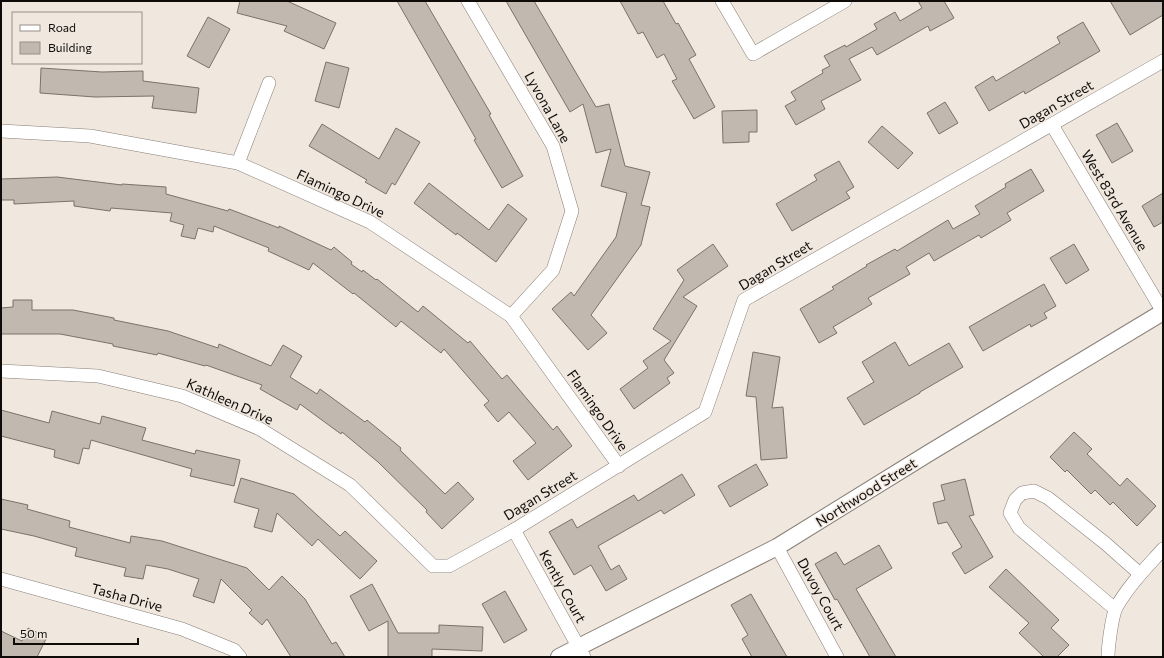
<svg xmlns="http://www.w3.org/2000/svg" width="1164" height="658" font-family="Commissioner,sans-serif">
<rect width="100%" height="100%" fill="#f0e7de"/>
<!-- building -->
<g fill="#c1b8b0" stroke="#7a726b">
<path d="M 240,1 L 287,1 L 336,23 L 324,49 L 284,31 L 287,26 L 237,13 Z"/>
<path d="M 397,1 L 425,1 L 491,114 L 489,115 L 523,176 L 502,188 L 474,140 L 476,139 Z"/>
<path d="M 506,1 L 534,1 L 596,107 L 609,104 L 625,166 L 650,172 L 641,205 L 650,207 L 641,245 L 591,315 L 607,333 L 588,350 L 552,309 L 571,292 L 574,296 L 616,237 L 627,193 L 601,186 L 611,149 L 596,153 L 583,104 L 570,112 Z"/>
<path d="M 620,1 L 663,1 L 676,24 L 678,23 L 696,55 L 689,59 L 715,107 L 694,119 L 672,81 L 677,79 L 664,54 L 657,58 L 643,32 L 638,34 Z"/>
<path d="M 918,1 L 944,1 L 954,18 L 930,31 L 928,26 L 877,55 L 872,47 L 849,59 L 861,80 L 821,101 L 825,109 L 796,125 L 785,106 L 796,100 L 791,92 L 823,73 L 822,70 L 830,66 L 824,56 L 845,45 L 846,47 L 877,29 L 874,24 L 895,12 L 900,21 L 922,8 Z"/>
<path d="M 1110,1 L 1163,1 L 1163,15 L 1130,35 Z"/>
<path d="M 208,17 L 230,29 L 209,68 L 187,56 Z"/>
<path d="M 1083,22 L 1100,51 L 1025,94 L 1024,91 L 989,111 L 975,87 L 993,76 L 996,81 L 1060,43 L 1057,37 Z"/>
<path d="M 326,62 L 349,68 L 339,108 L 315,101 Z"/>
<path d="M 41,68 L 102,72 L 143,71 L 143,81 L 199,88 L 196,113 L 152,108 L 154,96 L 95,97 L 40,93 Z"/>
<path d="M 945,102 L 958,123 L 939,134 L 927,113 Z"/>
<path d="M 757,110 L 757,132 L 749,132 L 749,142 L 723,143 L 722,111 Z"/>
<path d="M 1117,123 L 1133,151 L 1112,163 L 1096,135 Z"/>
<path d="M 322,124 L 379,159 L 396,128 L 420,142 L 395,185 L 392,183 L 386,194 L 365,182 L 367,180 L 309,146 Z"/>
<path d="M 882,126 L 913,153 L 898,169 L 868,142 Z"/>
<path d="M 839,161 L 854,187 L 846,192 L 850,198 L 792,231 L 776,204 L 817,180 L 814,175 Z"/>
<path d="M 1031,169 L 1044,191 L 1007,213 L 1011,220 L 981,238 L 979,235 L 934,261 L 929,253 L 906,267 L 910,274 L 868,298 L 872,304 L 833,327 L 837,333 L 819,343 L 800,309 L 834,289 L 832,287 L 867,266 L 866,265 L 895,249 L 897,251 L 948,220 L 953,229 L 980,214 L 975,206 L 1006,187 L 1005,184 Z"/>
<path d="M 57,177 L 122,185 L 122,184 L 166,187 L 166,194 L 228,211 L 229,209 L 279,228 L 279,226 L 331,250 L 334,247 L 352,262 L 351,264 L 362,272 L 363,270 L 376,280 L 377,279 L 418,312 L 423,306 L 468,343 L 470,341 L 502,379 L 507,375 L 553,430 L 557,426 L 572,446 L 528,480 L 513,461 L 536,443 L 509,412 L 498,422 L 484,405 L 489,401 L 444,349 L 441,353 L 401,321 L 396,327 L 354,293 L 353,294 L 313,263 L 309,270 L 268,251 L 269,248 L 214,226 L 213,232 L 198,228 L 195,239 L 181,236 L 184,225 L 170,221 L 172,213 L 111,208 L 110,211 L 74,206 L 74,201 L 14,204 L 14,200 L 1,200 L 1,179 Z"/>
<path d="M 429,183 L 489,230 L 508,204 L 527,219 L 496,262 L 457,233 L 456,235 L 414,203 Z"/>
<path d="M 1163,193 L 1163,222 L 1154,227 L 1142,206 Z"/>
<path d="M 713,244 L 728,266 L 683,297 L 697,306 L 664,360 L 674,373 L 667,378 L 670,383 L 634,409 L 620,389 L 648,368 L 643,361 L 671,341 L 653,329 L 684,280 L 677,270 Z"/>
<path d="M 1074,244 L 1089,270 L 1066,284 L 1050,258 Z"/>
<path d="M 1044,284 L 1056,306 L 1044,313 L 1047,318 L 1031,327 L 1030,324 L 983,351 L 969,327 Z"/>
<path d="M 13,300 L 32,300 L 32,310 L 73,310 L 114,318 L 114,320 L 168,331 L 218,348 L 219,344 L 271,366 L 283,345 L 302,356 L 290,377 L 317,394 L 320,389 L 365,422 L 367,420 L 401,448 L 400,450 L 445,494 L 458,482 L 474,499 L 442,529 L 426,512 L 427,510 L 378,462 L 342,432 L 341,434 L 300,404 L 297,410 L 260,389 L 262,385 L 206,365 L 205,366 L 158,353 L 157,355 L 113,346 L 113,344 L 60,334 L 1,334 L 1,308 L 13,307 Z"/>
<path d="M 895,342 L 909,366 L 949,343 L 963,367 L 920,392 L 920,393 L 864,425 L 847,398 L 874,382 L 862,362 Z"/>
<path d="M 753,352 L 780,357 L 772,408 L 783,407 L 787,458 L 761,460 L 756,397 L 746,396 Z"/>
<path d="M 1,410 L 49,423 L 52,411 L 100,424 L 102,416 L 146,428 L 142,440 L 195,454 L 196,450 L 240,460 L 234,486 L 190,476 L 192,469 L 91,440 L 89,449 L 83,448 L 79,464 L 54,457 L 55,450 L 1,436 Z"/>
<path d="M 1074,432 L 1092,449 L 1087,454 L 1120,486 L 1127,478 L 1156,506 L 1137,526 L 1113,502 L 1110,505 L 1095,490 L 1091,494 L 1067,470 L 1065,472 L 1050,457 Z"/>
<path d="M 756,464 L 768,485 L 730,507 L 718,486 Z"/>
<path d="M 682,474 L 695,495 L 664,514 L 661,510 L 598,546 L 611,570 L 619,565 L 627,579 L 606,591 L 591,565 L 574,575 L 549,532 L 572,519 L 577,528 L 634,495 L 638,501 Z"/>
<path d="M 241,478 L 294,494 L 340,536 L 345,531 L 377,561 L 360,579 L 318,539 L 312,546 L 277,513 L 272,532 L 254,527 L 259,509 L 234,502 Z"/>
<path d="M 965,479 L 974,515 L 969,516 L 993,557 L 965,574 L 952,553 L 962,547 L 947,522 L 938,524 L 933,503 L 945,500 L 941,485 Z"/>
<path d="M 1,499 L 28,505 L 27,509 L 70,521 L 69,527 L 130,543 L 131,536 L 162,541 L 247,568 L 269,590 L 282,576 L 305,599 L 332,644 L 336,642 L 345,657 L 291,657 L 267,619 L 262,625 L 249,613 L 252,610 L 221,579 L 214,603 L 193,596 L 199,579 L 168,569 L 146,565 L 143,579 L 124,576 L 126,568 L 75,556 L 77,548 L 34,536 L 1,529 Z"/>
<path d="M 879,545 L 892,568 L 856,589 L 896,657 L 870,657 L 837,599 L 835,600 L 815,564 L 836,552 L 844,565 Z"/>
<path d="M 1006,569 L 1059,620 L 1051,628 L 1069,645 L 1057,657 L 1044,657 L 1019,633 L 1029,623 L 989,587 Z"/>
<path d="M 372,584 L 398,633 L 439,633 L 439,625 L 483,627 L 482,651 L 432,649 L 432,657 L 388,657 L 388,621 L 369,631 L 350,596 Z"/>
<path d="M 505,591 L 527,630 L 504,643 L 482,604 Z"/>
<path d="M 751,594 L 787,657 L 752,657 L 742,639 L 748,635 L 731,605 Z"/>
<path d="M 28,628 L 47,637 L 37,657 L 1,657 L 1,631 L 22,641 Z"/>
</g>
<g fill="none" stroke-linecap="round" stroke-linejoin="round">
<defs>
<g id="minor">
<path d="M 468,1 L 553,146 L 572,211 L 553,270 L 511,316"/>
<path d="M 722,1 L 753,54 L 845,1"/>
<path d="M 1052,125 L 1163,312"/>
<path d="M 1,131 L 90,136 L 238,163 L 370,222 L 511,316 L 619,466"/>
<path d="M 238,163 L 269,83"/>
<path d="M 1,371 L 98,376 L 182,396 L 260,429 L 350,485 L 433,566 L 449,566 L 514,530 L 705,412 L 744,300 L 1163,61"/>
<path d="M 514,530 L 584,657"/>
<path d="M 777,547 L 837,657"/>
<path d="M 1,579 L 182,629 L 234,650 L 240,657"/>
<path d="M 1115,609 L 1019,528 L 1010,513 L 1015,500 L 1022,493 L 1034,491 L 1048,498 L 1105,543 L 1140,574"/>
<path d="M 1108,657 C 1108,647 1112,616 1116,608 C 1128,586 1147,567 1163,549"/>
</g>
<path id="tertiary" d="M 559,657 L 777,547 L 929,453 L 1163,312"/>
</defs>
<!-- minor casing -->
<use href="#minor" stroke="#877e77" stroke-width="14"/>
<!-- tertiary casing -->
<use href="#tertiary" stroke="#877e77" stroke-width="18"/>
<!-- minor -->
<use href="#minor" stroke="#fff" stroke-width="13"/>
<!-- tertiary -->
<use href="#tertiary" stroke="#fff" stroke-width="16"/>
</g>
<g text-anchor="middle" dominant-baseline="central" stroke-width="3" stroke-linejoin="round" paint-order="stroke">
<!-- street labels -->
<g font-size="14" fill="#0e0b09" stroke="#f0e7de">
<text transform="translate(1056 104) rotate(-30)">Dagan Street</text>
<text transform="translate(548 107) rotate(61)">Lyvona Lane</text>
<text transform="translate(341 193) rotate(25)">Flamingo Drive</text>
<text transform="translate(1115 200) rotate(59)">West 83rd Avenue</text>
<text transform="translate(775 265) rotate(-31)">Dagan Street</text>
<text transform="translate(230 401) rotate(24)">Kathleen Drive</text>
<text transform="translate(598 410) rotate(55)">Flamingo Drive</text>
<text transform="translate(866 492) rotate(-32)">Northwood Street</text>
<text transform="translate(540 495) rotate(-31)">Dagan Street</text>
<text transform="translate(563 586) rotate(61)">Kently Court</text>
<text transform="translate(821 594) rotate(61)">Duvoy Court</text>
<text transform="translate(127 597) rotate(15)">Tasha Drive</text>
</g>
</g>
<!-- border -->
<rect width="1164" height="658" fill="none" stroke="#0e0b09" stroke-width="4"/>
<!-- legend -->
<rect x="12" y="12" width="130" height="52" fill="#f0e7de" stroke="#968f89"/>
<rect x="20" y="25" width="20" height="6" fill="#ffffff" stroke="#968f89"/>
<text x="48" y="32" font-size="12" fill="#0e0b09">Road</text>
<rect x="20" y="42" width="20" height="12" fill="#c1b8b0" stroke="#968f89"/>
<text x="48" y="52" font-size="12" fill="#0e0b09">Building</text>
<!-- scale -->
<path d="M14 638v6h124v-6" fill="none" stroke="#0e0b09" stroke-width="2"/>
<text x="20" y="638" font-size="12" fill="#0e0b09" stroke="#f0e7de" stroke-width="3" paint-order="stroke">50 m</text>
</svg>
